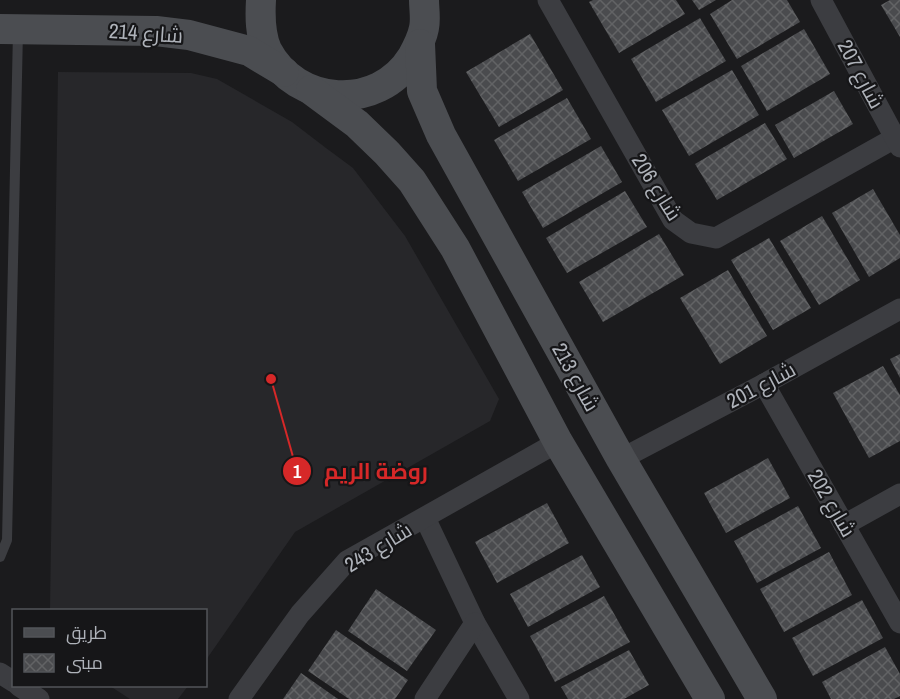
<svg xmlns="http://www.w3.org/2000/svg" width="900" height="699" font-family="'Archivo Narrow',Cairo,sans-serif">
<defs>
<pattern id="building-cross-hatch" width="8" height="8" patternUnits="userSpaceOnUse" patternTransform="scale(1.5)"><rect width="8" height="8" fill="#4a4b4e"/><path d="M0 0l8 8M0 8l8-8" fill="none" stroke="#626365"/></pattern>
</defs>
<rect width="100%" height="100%" fill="#1b1b1d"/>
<!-- built -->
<g fill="#27272a">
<path d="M 58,72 L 191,73 L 217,79 L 292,122 L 326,148 L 353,168 L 405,236 L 499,399 L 490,421 L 295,532 L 206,660 L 206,610 L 50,610 Z"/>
<path d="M 110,686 L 188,686 L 178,699 L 130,699 Z"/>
</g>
<!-- building -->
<g fill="url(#building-cross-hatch)">
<path d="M 593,0 L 676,0 L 685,14 L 619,53 L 589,2 Z"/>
<path d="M 692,0 L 716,0 L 699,10 Z"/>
<path d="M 732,0 L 787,0 L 800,22 L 737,59 L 710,14 Z"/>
<path d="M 890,0 L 900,0 L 900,37 L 881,5 Z"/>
<path d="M 700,18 L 726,61 L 656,102 L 631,59 Z"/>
<path d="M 804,29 L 830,74 L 767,111 L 741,66 Z"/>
<path d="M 530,34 L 563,90 L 499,127 L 466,72 Z"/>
<path d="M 732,70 L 759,115 L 689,156 L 662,110 Z"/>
<path d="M 834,91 L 853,124 L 794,158 L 775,125 Z"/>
<path d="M 567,98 L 591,139 L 518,181 L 494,140 Z"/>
<path d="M 765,123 L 787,159 L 717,200 L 695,164 Z"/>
<path d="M 601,146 L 622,182 L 543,228 L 522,192 Z"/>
<path d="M 873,189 L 900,235 L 900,258 L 869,277 L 832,213 Z"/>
<path d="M 625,191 L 647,227 L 567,273 L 546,238 Z"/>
<path d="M 822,216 L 860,280 L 819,305 L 780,241 Z"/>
<path d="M 659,234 L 684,275 L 603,322 L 579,282 Z"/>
<path d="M 769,238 L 811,308 L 773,330 L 731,260 Z"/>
<path d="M 728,270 L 767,336 L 720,364 L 680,298 Z"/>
<path d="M 900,354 L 900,378 L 890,359 Z"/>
<path d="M 883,366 L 900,395 L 900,441 L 869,458 L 833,393 Z"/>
<path d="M 768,458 L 790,498 L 726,533 L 704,493 Z"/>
<path d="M 547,503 L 569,543 L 497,583 L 475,542 Z"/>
<path d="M 798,506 L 821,548 L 757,583 L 734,541 Z"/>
<path d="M 829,552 L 852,595 L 784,632 L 760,589 Z"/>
<path d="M 582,555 L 600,587 L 528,627 L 510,594 Z"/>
<path d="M 376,589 L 436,630 L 407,671 L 348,631 Z"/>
<path d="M 604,596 L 630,642 L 555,682 L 530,636 Z"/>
<path d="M 862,600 L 883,638 L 813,676 L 792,638 Z"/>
<path d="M 336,630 L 408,680 L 395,699 L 349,699 L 308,671 Z"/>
<path d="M 885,647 L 900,674 L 900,696 L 894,699 L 831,699 L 822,682 Z"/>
<path d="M 629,650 L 649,685 L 624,699 L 568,699 L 561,687 Z"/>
<path d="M 301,673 L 338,699 L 283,699 Z"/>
</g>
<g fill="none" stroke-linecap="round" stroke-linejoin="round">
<!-- lane -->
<path stroke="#3c3d41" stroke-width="10" d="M 0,557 L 7,540 L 18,31"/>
<!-- street -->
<g stroke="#3c3d41" stroke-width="21">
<path d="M 548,0 L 673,220 L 691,233 L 716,238 L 895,138"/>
<path d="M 821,0 L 900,147"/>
<path d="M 764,384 L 900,623"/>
<path d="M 621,459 L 764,384 L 900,309"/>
<path d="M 425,518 L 475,623 L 519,699"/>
<path d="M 844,525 L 900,494"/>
<path d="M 0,673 L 14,682"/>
<path d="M 19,686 L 39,699"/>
<path d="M 239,699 L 300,614 L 347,561 L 558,442"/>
<path d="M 425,699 L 475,623"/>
</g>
<!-- secondary -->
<g stroke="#4b4d51" stroke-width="30">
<path d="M 261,0 C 260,17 260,34 267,50 C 296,106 378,112 412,57 C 417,48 422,39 424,28 C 426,19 424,9 424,0"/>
<path d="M 0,29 L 156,31 L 189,35 L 249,51 L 284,72"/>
<path d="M 420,44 L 422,91 L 441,135 L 621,459 L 762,699"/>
<path d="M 311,90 L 357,124 L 387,153 L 412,181 L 455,248 L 558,442 L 710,699"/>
</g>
</g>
<g text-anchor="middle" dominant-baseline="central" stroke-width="4.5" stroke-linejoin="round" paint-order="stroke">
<!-- street labels -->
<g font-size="21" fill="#afb3ba" stroke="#161618">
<text transform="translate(146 33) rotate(4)">شارع 214</text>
<text transform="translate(861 74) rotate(62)">شارع 207</text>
<text transform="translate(657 187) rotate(58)">شارع 206</text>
<text transform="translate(576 377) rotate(61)">شارع 213</text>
<text transform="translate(761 385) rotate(-28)">شارع 201</text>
<text transform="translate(832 503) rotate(60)">شارع 202</text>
<text transform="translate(378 547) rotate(-32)">شارع 243</text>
</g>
</g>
<!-- callouts -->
<path fill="none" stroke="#d62828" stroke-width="2" d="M271 379L297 471"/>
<g fill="#d62828" stroke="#161618" stroke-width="2">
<circle cx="271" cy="379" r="6"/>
<circle cx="297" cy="471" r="15"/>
</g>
<g font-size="18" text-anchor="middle" font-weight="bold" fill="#fff">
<text x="297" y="478">1</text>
</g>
<g font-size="22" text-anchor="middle" font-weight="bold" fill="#d62828" stroke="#161618" stroke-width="4.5" stroke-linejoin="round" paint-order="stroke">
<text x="376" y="479">روضة الريم</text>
</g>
<!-- legend -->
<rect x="12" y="609" width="195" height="78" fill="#161618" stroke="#535559" stroke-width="1.5"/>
<rect x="24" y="628" width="30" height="9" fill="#4b4d51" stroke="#535559" stroke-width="1.5"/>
<text x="66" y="639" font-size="18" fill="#afb3ba">طريق</text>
<rect x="24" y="654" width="30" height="18" fill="url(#building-cross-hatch)" stroke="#535559" stroke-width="1.5"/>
<text x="66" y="669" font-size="18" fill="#afb3ba">مبنى</text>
</svg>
